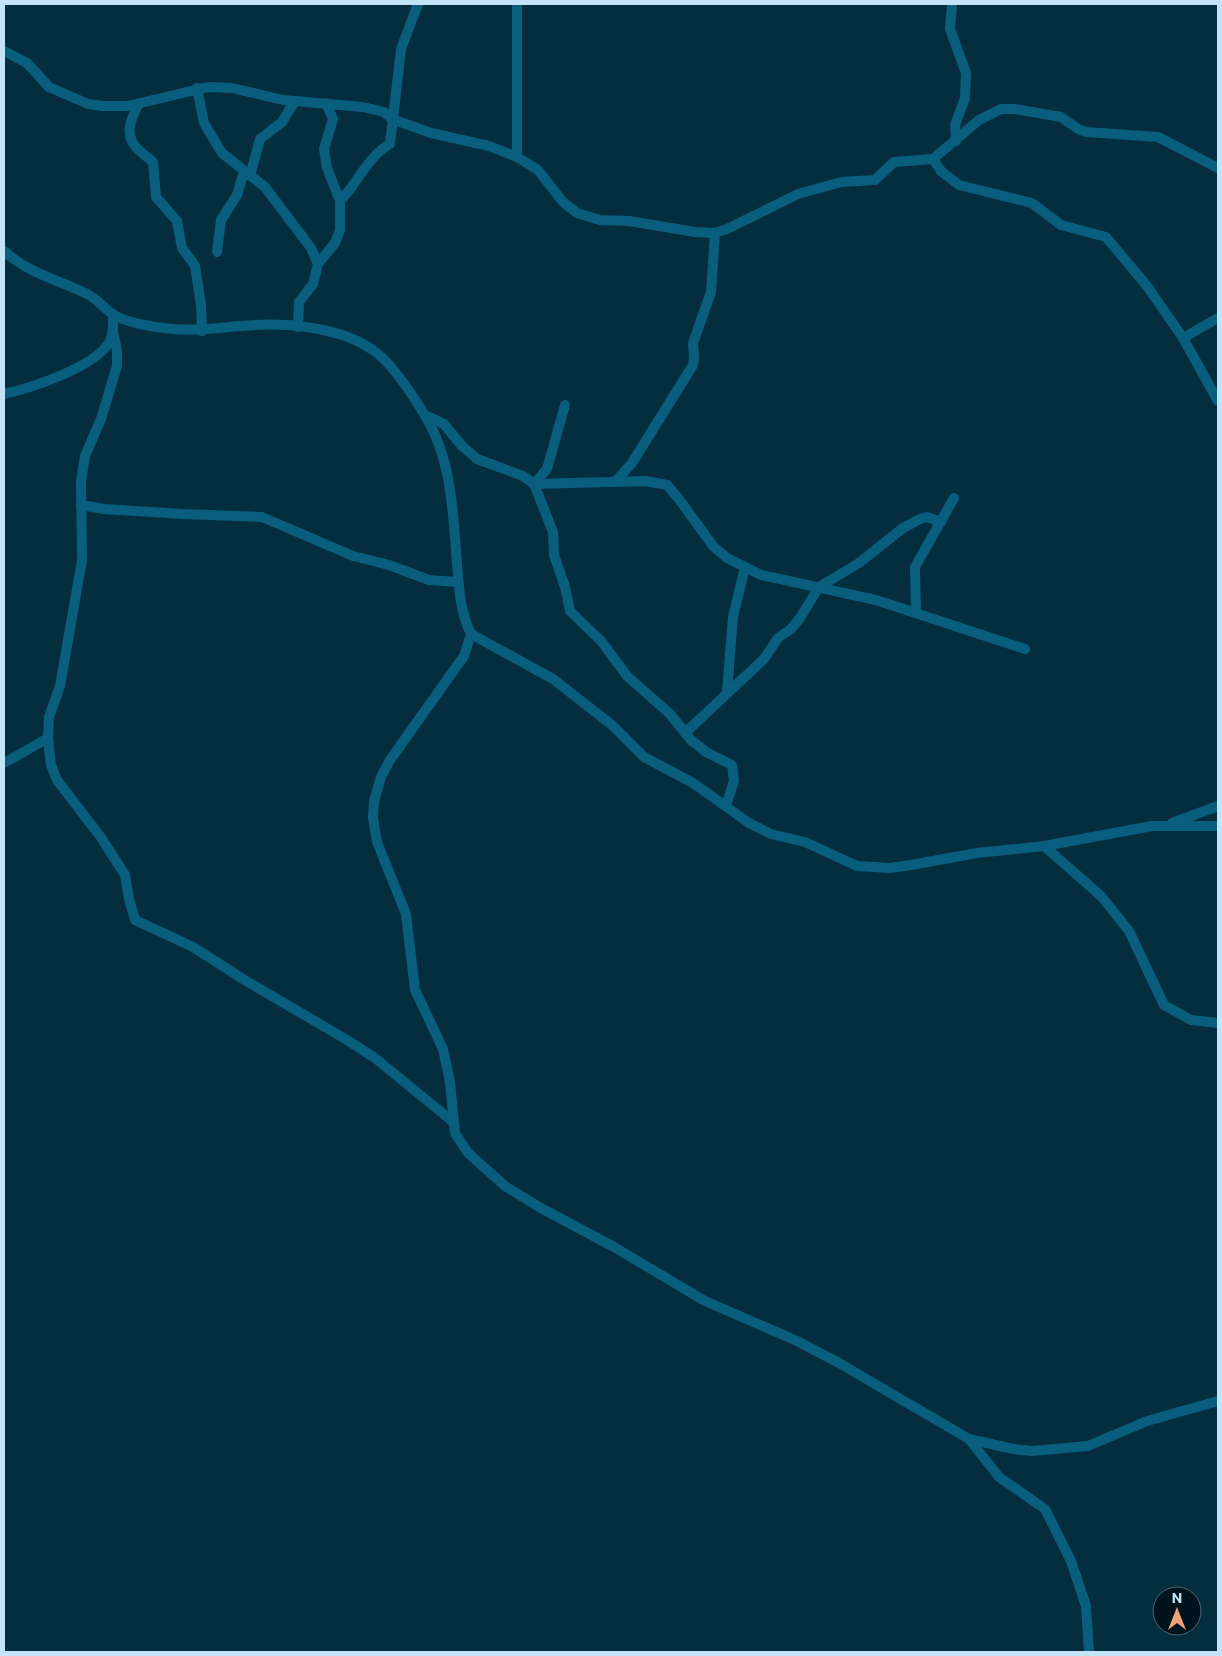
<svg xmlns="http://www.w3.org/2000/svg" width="1222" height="1656" font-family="Commissioner,sans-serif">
<rect width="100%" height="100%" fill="#042d3e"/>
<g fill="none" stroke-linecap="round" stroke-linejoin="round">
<!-- minor -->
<g stroke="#0a5e7d" stroke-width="10">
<path d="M 517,4 L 517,157"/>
<path d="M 952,4 L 950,29 L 966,73 L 965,98 L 955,125 L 956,141"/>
<path d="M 4,51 L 27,63 L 49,87 L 88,104 L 103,106 L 128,106 L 208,87 L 232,88 L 283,100 L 363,107 L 384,112 L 392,119 L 431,133 L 489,146 L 517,157 L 538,170 L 563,202 L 577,213 L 600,220 L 629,221 L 695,232 L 715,233 L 727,229 L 798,194 L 841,182 L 875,180 L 894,162 L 933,159 L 979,120 L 1001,109 L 1015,109 L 1061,117 L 1078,129 L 1086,132 L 1158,137 L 1218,168"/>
<path d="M 197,88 L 204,123 L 222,153 L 265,187 L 311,248 L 318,264"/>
<path d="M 139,103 C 130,121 122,137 141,152 C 145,156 149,158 153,162 L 156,197 L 177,221 L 182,248 L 195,266 L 201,305 L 202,331"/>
<path d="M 933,159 L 941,171 L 959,185 L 1032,203 L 1061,225 L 1106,237 L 1147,286 L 1183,338 L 1218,401"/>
<path d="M 250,176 L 260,139 L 282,122 L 295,101"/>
<path d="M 340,201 C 358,183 367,157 390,144 L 401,49 L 418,4"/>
<path d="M 4,251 C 28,273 59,280 87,294 C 98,299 104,309 114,315 C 130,324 154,327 173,329 C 196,331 217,328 240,326 C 283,322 344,326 378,354 C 396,369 412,394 424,414 C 452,458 453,514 457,564 C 459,588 460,612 471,634 L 553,679 L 612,725 L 644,757 L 693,783 L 749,823 L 771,834 L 805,842 L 857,866 L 890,868 L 911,865 L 977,853 L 1044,846 L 1152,826 L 1218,826"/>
<path d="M 217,252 L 221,220 L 237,195 L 244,171"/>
<path d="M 298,327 L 299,302 L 313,284 L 318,264 L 335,243 L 340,230 L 340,201 L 327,168 L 324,149 L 333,119 L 326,103"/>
<path d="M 113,332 L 117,350 L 117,366 L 101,419 L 85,456 L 81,481 L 82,560 L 60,686 L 49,717 L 48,738 L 51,765 L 57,780 L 100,836 L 125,875 L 129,899 L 135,920 L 193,947 L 243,979 L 347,1040 L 375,1058 L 452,1121"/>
<path d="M 1183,338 L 1218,318"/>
<path d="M 4,394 C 31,388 96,367 110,341 C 114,333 113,324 113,314"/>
<path d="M 425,415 L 444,424 L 462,446 L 477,459 L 523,476 L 534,484 L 553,532 L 554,555 L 565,587 L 570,611 L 602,642 L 627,676 L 670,714 L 691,740 L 706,752 L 732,765 L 734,781 L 726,806"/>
<path d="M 615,482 L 632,463 L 693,365 L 694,358 L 693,343 L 711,292 L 715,233"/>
<path d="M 534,484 L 646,481 L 667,485 L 679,499 L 713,546 L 727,558 L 761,575 L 876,600 L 1025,649"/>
<path d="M 534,484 L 547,469 L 565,405"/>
<path d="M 81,505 L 104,509 L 183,514 L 262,517 L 353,556 L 389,565 L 429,580 L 457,582"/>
<path d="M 916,612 L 915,567 L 954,498"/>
<path d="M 471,634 L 464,656 L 390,760 L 381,777 L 374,801 L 373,818 L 377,842 L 406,914 L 415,990 L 443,1049 L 450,1082 L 455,1133 L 468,1153 L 505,1186 L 539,1207 L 614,1247 L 705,1301 L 797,1341 L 839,1363 L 969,1439 L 999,1477 L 1045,1509 L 1071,1561 L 1086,1606 L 1089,1652"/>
<path d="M 727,692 L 733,617 L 745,567"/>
<path d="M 685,733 L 764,659 L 778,638 L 791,629 L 800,618 L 819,587 L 859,563 L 903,528 L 920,519 L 927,517 L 941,522"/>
<path d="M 4,763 L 48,738"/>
<path d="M 1172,823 L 1218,806"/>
<path d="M 1044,846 L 1101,896 L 1129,931 L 1164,1005 L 1191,1020 L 1218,1023"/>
<path d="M 969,1439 L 1013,1449 L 1032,1451 L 1088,1446 L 1147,1421 L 1218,1401"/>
</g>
</g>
<!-- border -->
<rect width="1222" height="1656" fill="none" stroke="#c2e4f6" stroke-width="10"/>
<!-- north arrow -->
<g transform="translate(1177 1611)"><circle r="24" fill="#01141e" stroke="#4e6774"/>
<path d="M0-4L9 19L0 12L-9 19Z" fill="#efa377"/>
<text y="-8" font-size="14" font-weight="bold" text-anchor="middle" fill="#c2e4f6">N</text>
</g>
</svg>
